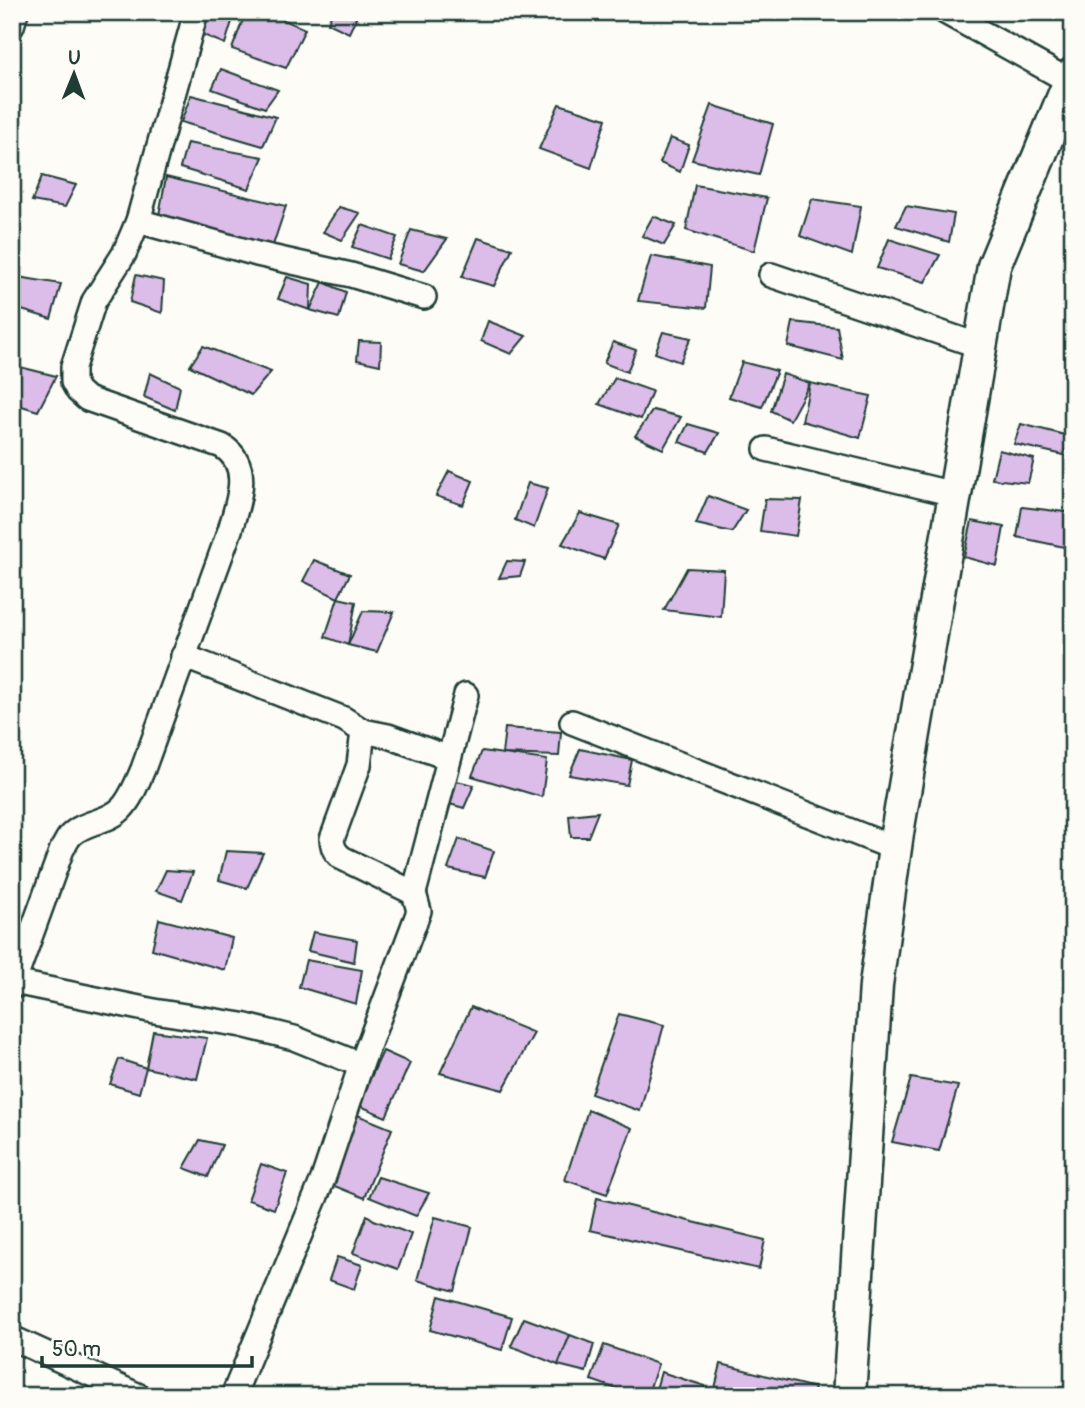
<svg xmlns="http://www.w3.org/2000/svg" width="1085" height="1408" font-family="Pangolin,sans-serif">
<rect width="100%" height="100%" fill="#fdfcf7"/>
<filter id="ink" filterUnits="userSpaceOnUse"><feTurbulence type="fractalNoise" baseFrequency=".0143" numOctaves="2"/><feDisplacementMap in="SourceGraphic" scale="14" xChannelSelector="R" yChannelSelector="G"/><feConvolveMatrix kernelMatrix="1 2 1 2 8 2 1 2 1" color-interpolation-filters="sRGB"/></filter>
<g filter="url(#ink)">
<!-- building -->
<g fill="#dcbce8" stroke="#1f3d34" stroke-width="2">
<path d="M 200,12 L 235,12 L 225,44 L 191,30 Z"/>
<path d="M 246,12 L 266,12 L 305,29 L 286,68 L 232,49 Z"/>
<path d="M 332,12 L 358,14 L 349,33 L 328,23 Z"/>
<path d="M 221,69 L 278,90 L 265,108 L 212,89 Z"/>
<path d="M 191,95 L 276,117 L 263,146 L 181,122 Z"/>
<path d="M 559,104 L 606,119 L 591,168 L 539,149 Z"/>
<path d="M 712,105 L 773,124 L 759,175 L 692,160 Z"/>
<path d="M 670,138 L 689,145 L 680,172 L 660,163 Z"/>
<path d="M 187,143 L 263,157 L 249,189 L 180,168 Z"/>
<path d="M 42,176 L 76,185 L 65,207 L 32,201 Z"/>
<path d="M 166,177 L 286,206 L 272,248 L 159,215 Z"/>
<path d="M 695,185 L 767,198 L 754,251 L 686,230 Z"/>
<path d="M 812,199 L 861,206 L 852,255 L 800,236 Z"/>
<path d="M 906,206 L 954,214 L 949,242 L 896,226 Z"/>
<path d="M 339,207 L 360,213 L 342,240 L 323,232 Z"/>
<path d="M 653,216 L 676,225 L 664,245 L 642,236 Z"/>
<path d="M 362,225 L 397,237 L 388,259 L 352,247 Z"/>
<path d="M 411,230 L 447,239 L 424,271 L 398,264 Z"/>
<path d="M 478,238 L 512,249 L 494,286 L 462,277 Z"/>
<path d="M 889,239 L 940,255 L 925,282 L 877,268 Z"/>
<path d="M 651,256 L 710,267 L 706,308 L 638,301 Z"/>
<path d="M 136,275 L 164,281 L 162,313 L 130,302 Z"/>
<path d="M 12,276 L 61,284 L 51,319 L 12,307 Z"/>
<path d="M 287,277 L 311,284 L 310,310 L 278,299 Z"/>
<path d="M 323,282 L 346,292 L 339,318 L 310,310 Z"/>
<path d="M 488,321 L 526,336 L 511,354 L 481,341 Z"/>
<path d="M 793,322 L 837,327 L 843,360 L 788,346 Z"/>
<path d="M 663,332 L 691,338 L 680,362 L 655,353 Z"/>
<path d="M 359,341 L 381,342 L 380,365 L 357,360 Z"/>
<path d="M 613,342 L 636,350 L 627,372 L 604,363 Z"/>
<path d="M 203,346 L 271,372 L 251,395 L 190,366 Z"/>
<path d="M 742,362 L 777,371 L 762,407 L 729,397 Z"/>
<path d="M 12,365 L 56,376 L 38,411 L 12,403 Z"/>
<path d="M 150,373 L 180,387 L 175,410 L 144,397 Z"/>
<path d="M 783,374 L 810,383 L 790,420 L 771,411 Z"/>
<path d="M 615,378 L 652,391 L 641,419 L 599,404 Z"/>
<path d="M 810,383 L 871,396 L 860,438 L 802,421 Z"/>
<path d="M 653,410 L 681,417 L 663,449 L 635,436 Z"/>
<path d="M 688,424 L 719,433 L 708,452 L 679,442 Z"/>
<path d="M 1021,424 L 1069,436 L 1064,455 L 1014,444 Z"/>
<path d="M 999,450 L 1034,459 L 1028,483 L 992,479 Z"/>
<path d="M 449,471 L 473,481 L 463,505 L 436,496 Z"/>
<path d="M 528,483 L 548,488 L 534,528 L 515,520 Z"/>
<path d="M 708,496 L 746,510 L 732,532 L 696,524 Z"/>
<path d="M 765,499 L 802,500 L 796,536 L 760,531 Z"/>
<path d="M 1022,507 L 1073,513 L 1069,548 L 1017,537 Z"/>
<path d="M 580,513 L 619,525 L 604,559 L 562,544 Z"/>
<path d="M 972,521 L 1004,527 L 997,566 L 964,557 Z"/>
<path d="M 314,560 L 350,574 L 338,598 L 303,581 Z"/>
<path d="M 507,561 L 525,562 L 520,576 L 499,578 Z"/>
<path d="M 687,568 L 724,570 L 721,617 L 664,610 Z"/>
<path d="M 338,598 L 356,602 L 348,645 L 325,637 Z"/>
<path d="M 363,611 L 394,612 L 377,652 L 348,645 Z"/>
<path d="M 505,728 L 561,732 L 559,756 L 502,754 Z"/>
<path d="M 580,749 L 632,760 L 627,785 L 569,775 Z"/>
<path d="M 482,751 L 547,760 L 542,797 L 472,776 Z"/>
<path d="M 452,780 L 474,785 L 464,808 L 446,803 Z"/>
<path d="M 598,812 L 588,837 L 571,837 L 569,815 Z"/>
<path d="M 459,839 L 494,851 L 485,877 L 448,869 Z"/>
<path d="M 226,851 L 263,853 L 247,888 L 219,880 Z"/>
<path d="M 166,870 L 193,872 L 182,900 L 156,891 Z"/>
<path d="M 159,919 L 232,938 L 225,970 L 152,949 Z"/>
<path d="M 313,932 L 357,940 L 354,962 L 308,951 Z"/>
<path d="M 306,960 L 362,970 L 356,1004 L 299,987 Z"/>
<path d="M 471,1007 L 534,1033 L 503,1090 L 440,1073 Z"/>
<path d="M 619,1014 L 664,1025 L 640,1111 L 591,1094 Z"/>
<path d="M 153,1031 L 207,1038 L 197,1079 L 146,1068 Z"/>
<path d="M 383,1051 L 410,1063 L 386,1117 L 358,1105 Z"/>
<path d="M 119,1059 L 146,1068 L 139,1093 L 110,1084 Z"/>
<path d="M 911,1078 L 958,1086 L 939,1151 L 892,1142 Z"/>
<path d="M 588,1110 L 632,1128 L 607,1194 L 565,1180 Z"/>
<path d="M 355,1114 L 392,1129 L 364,1198 L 327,1183 Z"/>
<path d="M 200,1140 L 222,1145 L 208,1177 L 184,1168 Z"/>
<path d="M 261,1164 L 287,1173 L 274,1209 L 248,1200 Z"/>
<path d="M 378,1177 L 429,1193 L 416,1216 L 369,1197 Z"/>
<path d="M 597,1198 L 765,1240 L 759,1269 L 590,1230 Z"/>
<path d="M 367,1215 L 374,1220 L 411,1234 L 398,1269 L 353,1253 Z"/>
<path d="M 435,1217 L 472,1227 L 455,1291 L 417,1280 Z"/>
<path d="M 337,1257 L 362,1265 L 354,1289 L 329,1280 Z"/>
<path d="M 439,1296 L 512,1317 L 502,1350 L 430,1330 Z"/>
<path d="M 524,1318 L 570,1335 L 558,1365 L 511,1346 Z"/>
<path d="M 570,1335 L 594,1344 L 586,1372 L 558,1365 Z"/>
<path d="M 604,1345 L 658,1364 L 647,1396 L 637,1396 L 591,1380 Z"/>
<path d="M 721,1364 L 815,1388 L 813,1396 L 713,1396 Z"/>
<path d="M 661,1372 L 705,1386 L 702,1396 L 654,1396 Z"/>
</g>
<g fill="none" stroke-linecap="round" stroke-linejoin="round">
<defs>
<g id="street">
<path d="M 945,12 L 1069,81"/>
<path d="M 12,26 L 16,12"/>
<path d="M 138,221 L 257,254 L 351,275 L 424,297"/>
<path d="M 771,275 L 980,346"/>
<path d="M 766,449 L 954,494"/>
<path d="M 183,656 L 344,719 L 363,731 L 359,765 L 332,839 C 333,849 335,852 342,858 L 414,893 L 419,911 L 361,1065 L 323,1179 L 233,1396"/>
<path d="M 572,722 L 894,848"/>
<path d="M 363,731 L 388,736 L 449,758"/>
<path d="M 414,893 L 466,695"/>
<path d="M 14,982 L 154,1011 L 242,1025 L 294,1038 L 361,1065"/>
<path d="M 12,987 L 62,849 C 65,845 67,839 71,835 C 85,821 107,823 121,809 C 131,799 137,783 143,769 L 230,530 C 238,502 253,465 222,446 L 87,399 L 78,391 L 73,382 L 73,367 L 94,301 L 124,254 L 138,221 L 196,12"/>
<path d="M 12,1338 L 139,1396"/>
</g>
<path id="secondary" d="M 849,1396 L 876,985 L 897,833 L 994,266 L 1073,74"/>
</defs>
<!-- street casing -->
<use href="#street" stroke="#1f3d34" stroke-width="28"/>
<!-- secondary casing -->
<use href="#secondary" stroke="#1f3d34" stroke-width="37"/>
<!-- street -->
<use href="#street" stroke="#fdfcf7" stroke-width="23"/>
<!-- secondary -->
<use href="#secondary" stroke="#fdfcf7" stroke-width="32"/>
</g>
</g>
<!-- margin -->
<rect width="1085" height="1408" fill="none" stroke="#fdfcf7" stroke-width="42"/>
<rect x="21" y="21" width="1043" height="1366" fill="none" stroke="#1f3d34" stroke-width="2.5" filter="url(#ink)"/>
<!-- north arrow -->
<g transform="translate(74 74) rotate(1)" stroke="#fdfcf7" stroke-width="5" paint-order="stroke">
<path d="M0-5L12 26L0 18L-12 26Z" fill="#1f3d34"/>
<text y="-10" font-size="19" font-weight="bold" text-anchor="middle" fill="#1f3d34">U</text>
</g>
<!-- scale -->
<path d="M42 1356v10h210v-10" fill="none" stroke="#1f3d34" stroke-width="3.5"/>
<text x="52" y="1356" font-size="21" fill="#1f3d34" stroke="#fdfcf7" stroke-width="5" paint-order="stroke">50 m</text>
</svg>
